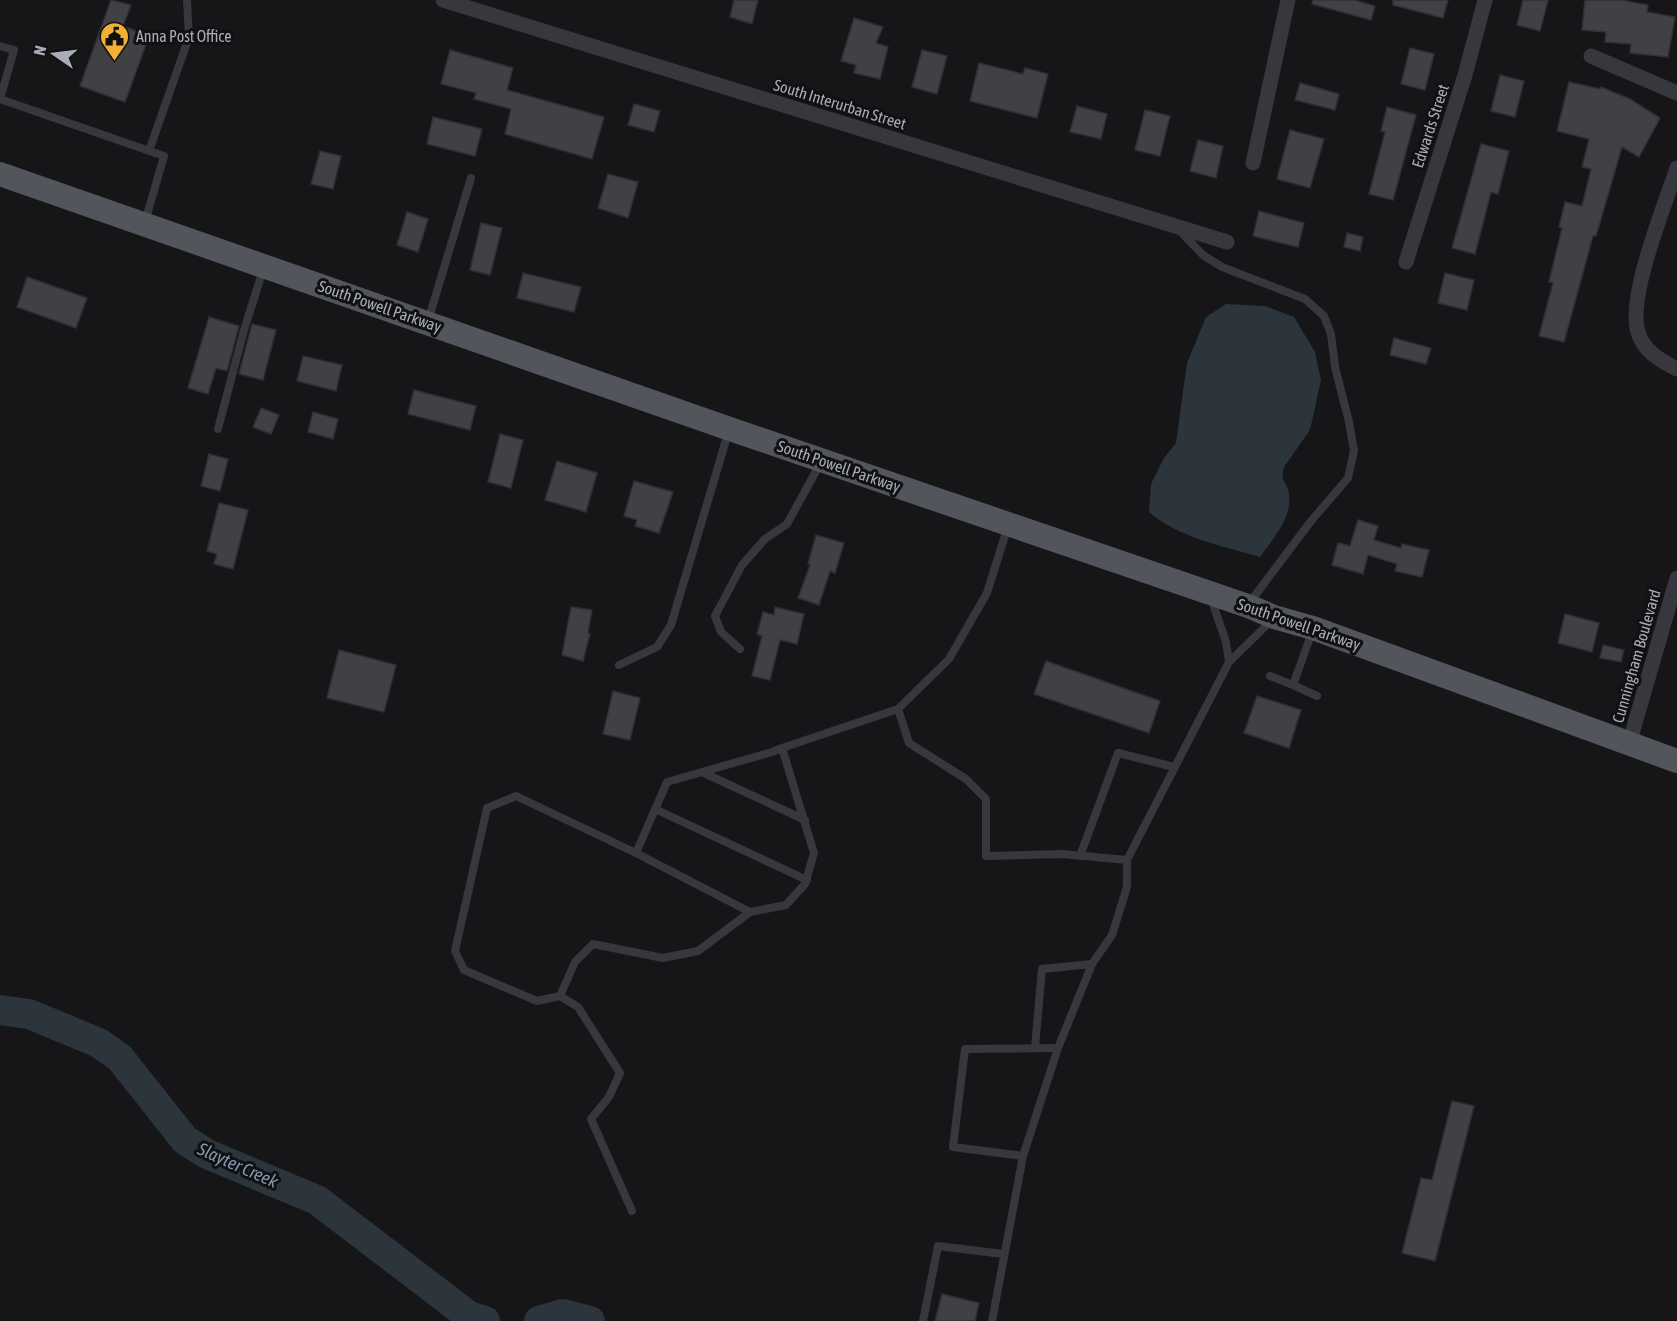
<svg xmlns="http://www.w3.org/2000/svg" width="1677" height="1321" font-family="'Asap Condensed',sans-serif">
<rect width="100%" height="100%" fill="#161618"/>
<!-- water -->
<path fill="#2c353c" d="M 1226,304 L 1265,306 L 1294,317 L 1315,352 L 1321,380 L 1310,430 L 1284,467 L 1282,478 C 1302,505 1277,534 1260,557 C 1223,546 1179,538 1149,512 L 1151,484 L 1164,458 L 1176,443 L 1187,363 L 1206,317 Z"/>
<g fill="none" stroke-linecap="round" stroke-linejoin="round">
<!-- river -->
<g stroke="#2c353c" stroke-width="30">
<path d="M 0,1010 L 29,1014 L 99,1043 L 120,1058 L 185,1140 L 207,1154 L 317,1200 L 469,1316 L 485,1321"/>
<path d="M 539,1321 L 563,1314 L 590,1321"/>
</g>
</g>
<!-- building -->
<g fill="#404145" stroke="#303034" stroke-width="1.5">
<path d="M 111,0 L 131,5 L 123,26 L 149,36 L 125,102 L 80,86 Z"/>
<path d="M 734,0 L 758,0 L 752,24 L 730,17 Z"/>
<path d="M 1313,0 L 1354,0 L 1375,6 L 1371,20 L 1312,4 Z"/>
<path d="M 1393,0 L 1448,0 L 1443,18 L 1393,5 Z"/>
<path d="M 1523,0 L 1548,0 L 1540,31 L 1517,25 Z"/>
<path d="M 1585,0 L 1621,0 L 1648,5 L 1647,12 L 1675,17 L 1668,57 L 1630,53 L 1631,44 L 1605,42 L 1606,32 L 1582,30 Z"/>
<path d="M 854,18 L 883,27 L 876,43 L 888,47 L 880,79 L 854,73 L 856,65 L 841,61 Z"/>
<path d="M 1410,48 L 1434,54 L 1425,90 L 1401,84 Z"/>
<path d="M 450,50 L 513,68 L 507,90 L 604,117 L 592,159 L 505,134 L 511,109 L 474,99 L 476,93 L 441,84 Z"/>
<path d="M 922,50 L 947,56 L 937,94 L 912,87 Z"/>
<path d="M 979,63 L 1023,74 L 1025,68 L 1048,74 L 1037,118 L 970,101 Z"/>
<path d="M 1500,75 L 1524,81 L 1515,117 L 1491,111 Z"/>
<path d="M 1569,82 L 1600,89 L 1601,87 L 1630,99 L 1660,118 L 1639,157 L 1622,147 L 1596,236 L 1593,236 L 1564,342 L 1539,336 L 1553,283 L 1549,282 L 1562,228 L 1559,227 L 1565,202 L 1582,206 L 1591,169 L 1582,167 L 1589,139 L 1557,131 Z"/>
<path d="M 1300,83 L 1339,94 L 1335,110 L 1295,100 Z"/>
<path d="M 634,104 L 660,111 L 654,132 L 628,125 Z"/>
<path d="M 1077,106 L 1107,114 L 1101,139 L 1070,132 Z"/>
<path d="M 1387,107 L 1416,115 L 1393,200 L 1369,194 L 1385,132 L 1381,131 Z"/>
<path d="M 1145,110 L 1170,116 L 1160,156 L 1135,150 Z"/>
<path d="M 433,117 L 482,129 L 475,156 L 427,144 Z"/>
<path d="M 1290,130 L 1324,139 L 1310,188 L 1277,179 Z"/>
<path d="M 1198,140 L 1223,146 L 1216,178 L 1190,171 Z"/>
<path d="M 1481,144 L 1509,151 L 1498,194 L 1491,192 L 1475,254 L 1452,248 Z"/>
<path d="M 320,151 L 341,156 L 333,189 L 311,184 Z"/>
<path d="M 608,174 L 638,182 L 628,218 L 598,208 Z"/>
<path d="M 1259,211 L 1304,223 L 1298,247 L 1253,236 Z"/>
<path d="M 407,212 L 428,219 L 418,252 L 397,245 Z"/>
<path d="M 481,223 L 502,228 L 490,275 L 470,270 Z"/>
<path d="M 1347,233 L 1363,237 L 1360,251 L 1344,247 Z"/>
<path d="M 523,273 L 581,287 L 574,312 L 517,298 Z"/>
<path d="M 1445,273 L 1474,280 L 1467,310 L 1438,303 Z"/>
<path d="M 27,277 L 87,298 L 76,328 L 17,307 Z"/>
<path d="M 209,317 L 239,326 L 227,371 L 216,368 L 208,394 L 188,388 Z"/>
<path d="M 252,324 L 276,330 L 263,380 L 239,374 Z"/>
<path d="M 1394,338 L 1431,348 L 1426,364 L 1390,355 Z"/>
<path d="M 303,356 L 342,365 L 336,391 L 297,381 Z"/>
<path d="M 414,390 L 476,406 L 470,430 L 408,414 Z"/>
<path d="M 261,408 L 279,415 L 271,434 L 253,427 Z"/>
<path d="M 313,412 L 338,419 L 333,439 L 308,432 Z"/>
<path d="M 500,434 L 523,440 L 511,488 L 488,482 Z"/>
<path d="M 209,454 L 228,459 L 220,491 L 201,486 Z"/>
<path d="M 557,461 L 597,473 L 586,512 L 545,500 Z"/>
<path d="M 634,481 L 673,492 L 659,533 L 635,526 L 637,520 L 624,516 Z"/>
<path d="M 219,503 L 248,510 L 233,569 L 214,564 L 217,554 L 207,551 Z"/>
<path d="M 1358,520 L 1378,526 L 1374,540 L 1401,548 L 1402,544 L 1429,550 L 1422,577 L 1395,571 L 1397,564 L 1368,555 L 1363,574 L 1332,565 L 1338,543 L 1350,546 Z"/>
<path d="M 816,535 L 844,543 L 835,573 L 830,571 L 819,605 L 798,598 L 810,565 L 808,564 Z"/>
<path d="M 571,607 L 592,610 L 588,633 L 590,634 L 583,661 L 562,655 Z"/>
<path d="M 775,607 L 804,614 L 797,644 L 780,640 L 770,680 L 752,676 L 762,636 L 757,634 L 763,612 L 774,615 Z"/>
<path d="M 1565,614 L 1599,623 L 1592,652 L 1558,643 Z"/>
<path d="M 1603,645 L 1624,650 L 1621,662 L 1600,658 Z"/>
<path d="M 339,650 L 396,665 L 384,712 L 327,698 Z"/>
<path d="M 1046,661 L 1160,701 L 1149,733 L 1034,694 Z"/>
<path d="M 613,691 L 640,698 L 630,740 L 603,734 Z"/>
<path d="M 1257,696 L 1301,710 L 1289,748 L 1244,733 Z"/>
<path d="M 1452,1101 L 1474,1106 L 1435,1261 L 1402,1253 L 1421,1178 L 1432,1180 Z"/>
<path d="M 942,1294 L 979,1303 L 975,1321 L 935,1321 Z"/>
</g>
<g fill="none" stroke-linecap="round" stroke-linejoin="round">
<!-- service -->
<g stroke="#37383d" stroke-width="8">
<path d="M 0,46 L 14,50 L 0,99"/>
<path d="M 0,99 L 164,156 L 145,222"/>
<path d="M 149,151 L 189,37 L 187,0"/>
<path d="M 1180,231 L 1203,255 L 1222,267 L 1305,299 L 1324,316 L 1331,334 L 1335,367 L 1349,422 L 1354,451 L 1348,478 L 1311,521 L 1250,602"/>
<path d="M 428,321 L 471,178"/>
<path d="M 218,429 L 244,330 L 263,270"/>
<path d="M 1211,598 L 1226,642 L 1229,662"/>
<path d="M 740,649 L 721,632 L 715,616 L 742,565 L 765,539 L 787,524 L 821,462"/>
<path d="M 619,665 L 657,647 L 671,625 L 729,430"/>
<path d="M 1270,676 L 1293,685 L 1312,632"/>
<path d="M 1293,685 L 1317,696"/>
<path d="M 898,709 L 909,743 L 966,779 L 986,799 L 986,856 L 1062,854 L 1127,860"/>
<path d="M 782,748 L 814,853 L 805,884 L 786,905 L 750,912 L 698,951 L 663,958 L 593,944 L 575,962 L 560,996 L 537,1001 L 464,970 L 455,951 L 487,808 L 516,796 L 636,853 L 667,782 L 772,752 L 782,748 L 898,709 L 949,659 L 987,593 L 1008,526"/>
<path d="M 704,773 L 805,820"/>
<path d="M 655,809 L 807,880"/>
<path d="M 636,853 L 750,912"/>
<path d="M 1080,856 L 1118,753 L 1174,767"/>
<path d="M 560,996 L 578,1007 L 620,1073 L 609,1097 L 591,1119 L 632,1211"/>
<path d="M 1035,1047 L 1042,969 L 1092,964"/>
<path d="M 1023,1156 L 953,1147 L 965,1049 L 1058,1048"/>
<path d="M 923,1321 L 938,1246 L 1003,1254"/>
<path d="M 992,1321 L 1023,1156 L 1058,1048 L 1092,964 L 1112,935 L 1127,887 L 1127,860 L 1229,662 L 1271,621"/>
</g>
<!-- minor -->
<g stroke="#37383d" stroke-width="15">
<path d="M 443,0 L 1227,242"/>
<path d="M 1591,56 L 1677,93"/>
<path d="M 1253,163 L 1288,0"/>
<path d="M 1677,168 C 1665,205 1627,297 1638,332 C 1643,351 1661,361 1677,369"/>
<path d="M 1406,262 L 1465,75 L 1485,0"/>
<path d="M 1629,744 L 1677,578"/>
</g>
<!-- primary -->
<path stroke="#53555c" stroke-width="24" d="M 0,174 L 730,429 L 1248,606 L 1274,617 L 1313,628 L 1677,761"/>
</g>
<!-- icons -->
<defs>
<symbol id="civic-pin" viewBox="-11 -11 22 30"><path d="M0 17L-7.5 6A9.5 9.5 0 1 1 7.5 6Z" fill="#f2b134" stroke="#111113"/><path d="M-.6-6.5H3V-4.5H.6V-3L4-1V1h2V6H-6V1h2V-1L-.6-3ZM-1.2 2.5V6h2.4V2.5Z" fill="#111"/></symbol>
</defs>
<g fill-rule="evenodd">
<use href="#civic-pin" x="98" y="20" width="33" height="45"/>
</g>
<g text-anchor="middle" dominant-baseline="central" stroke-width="6" stroke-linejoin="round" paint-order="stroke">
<!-- poi labels -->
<g font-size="16" fill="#a8adb8" stroke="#111113" text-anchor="start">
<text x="136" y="36">Anna Post Office</text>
</g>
<!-- street labels -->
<g font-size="16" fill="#a8adb8" stroke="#111113">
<text transform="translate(840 104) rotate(17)">South Interurban Street</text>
<text transform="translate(1430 126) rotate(-72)">Edwards Street</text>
<text transform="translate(380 306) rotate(19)">South Powell Parkway</text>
<text transform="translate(839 466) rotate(19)">South Powell Parkway</text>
<text transform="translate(1299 624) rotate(19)">South Powell Parkway</text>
<text transform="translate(1636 656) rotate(-74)">Cunningham Boulevard</text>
</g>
<!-- water labels -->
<g font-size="18" font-style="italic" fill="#7f9bb3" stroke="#111113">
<text transform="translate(238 1165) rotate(24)">Slayter Creek</text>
</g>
</g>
<!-- north arrow -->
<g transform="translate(54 54) rotate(284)" stroke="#111113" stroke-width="4.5" paint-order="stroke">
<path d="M0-4.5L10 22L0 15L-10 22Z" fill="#a8adb8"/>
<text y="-9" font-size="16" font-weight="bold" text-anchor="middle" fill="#a8adb8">N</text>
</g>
</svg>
